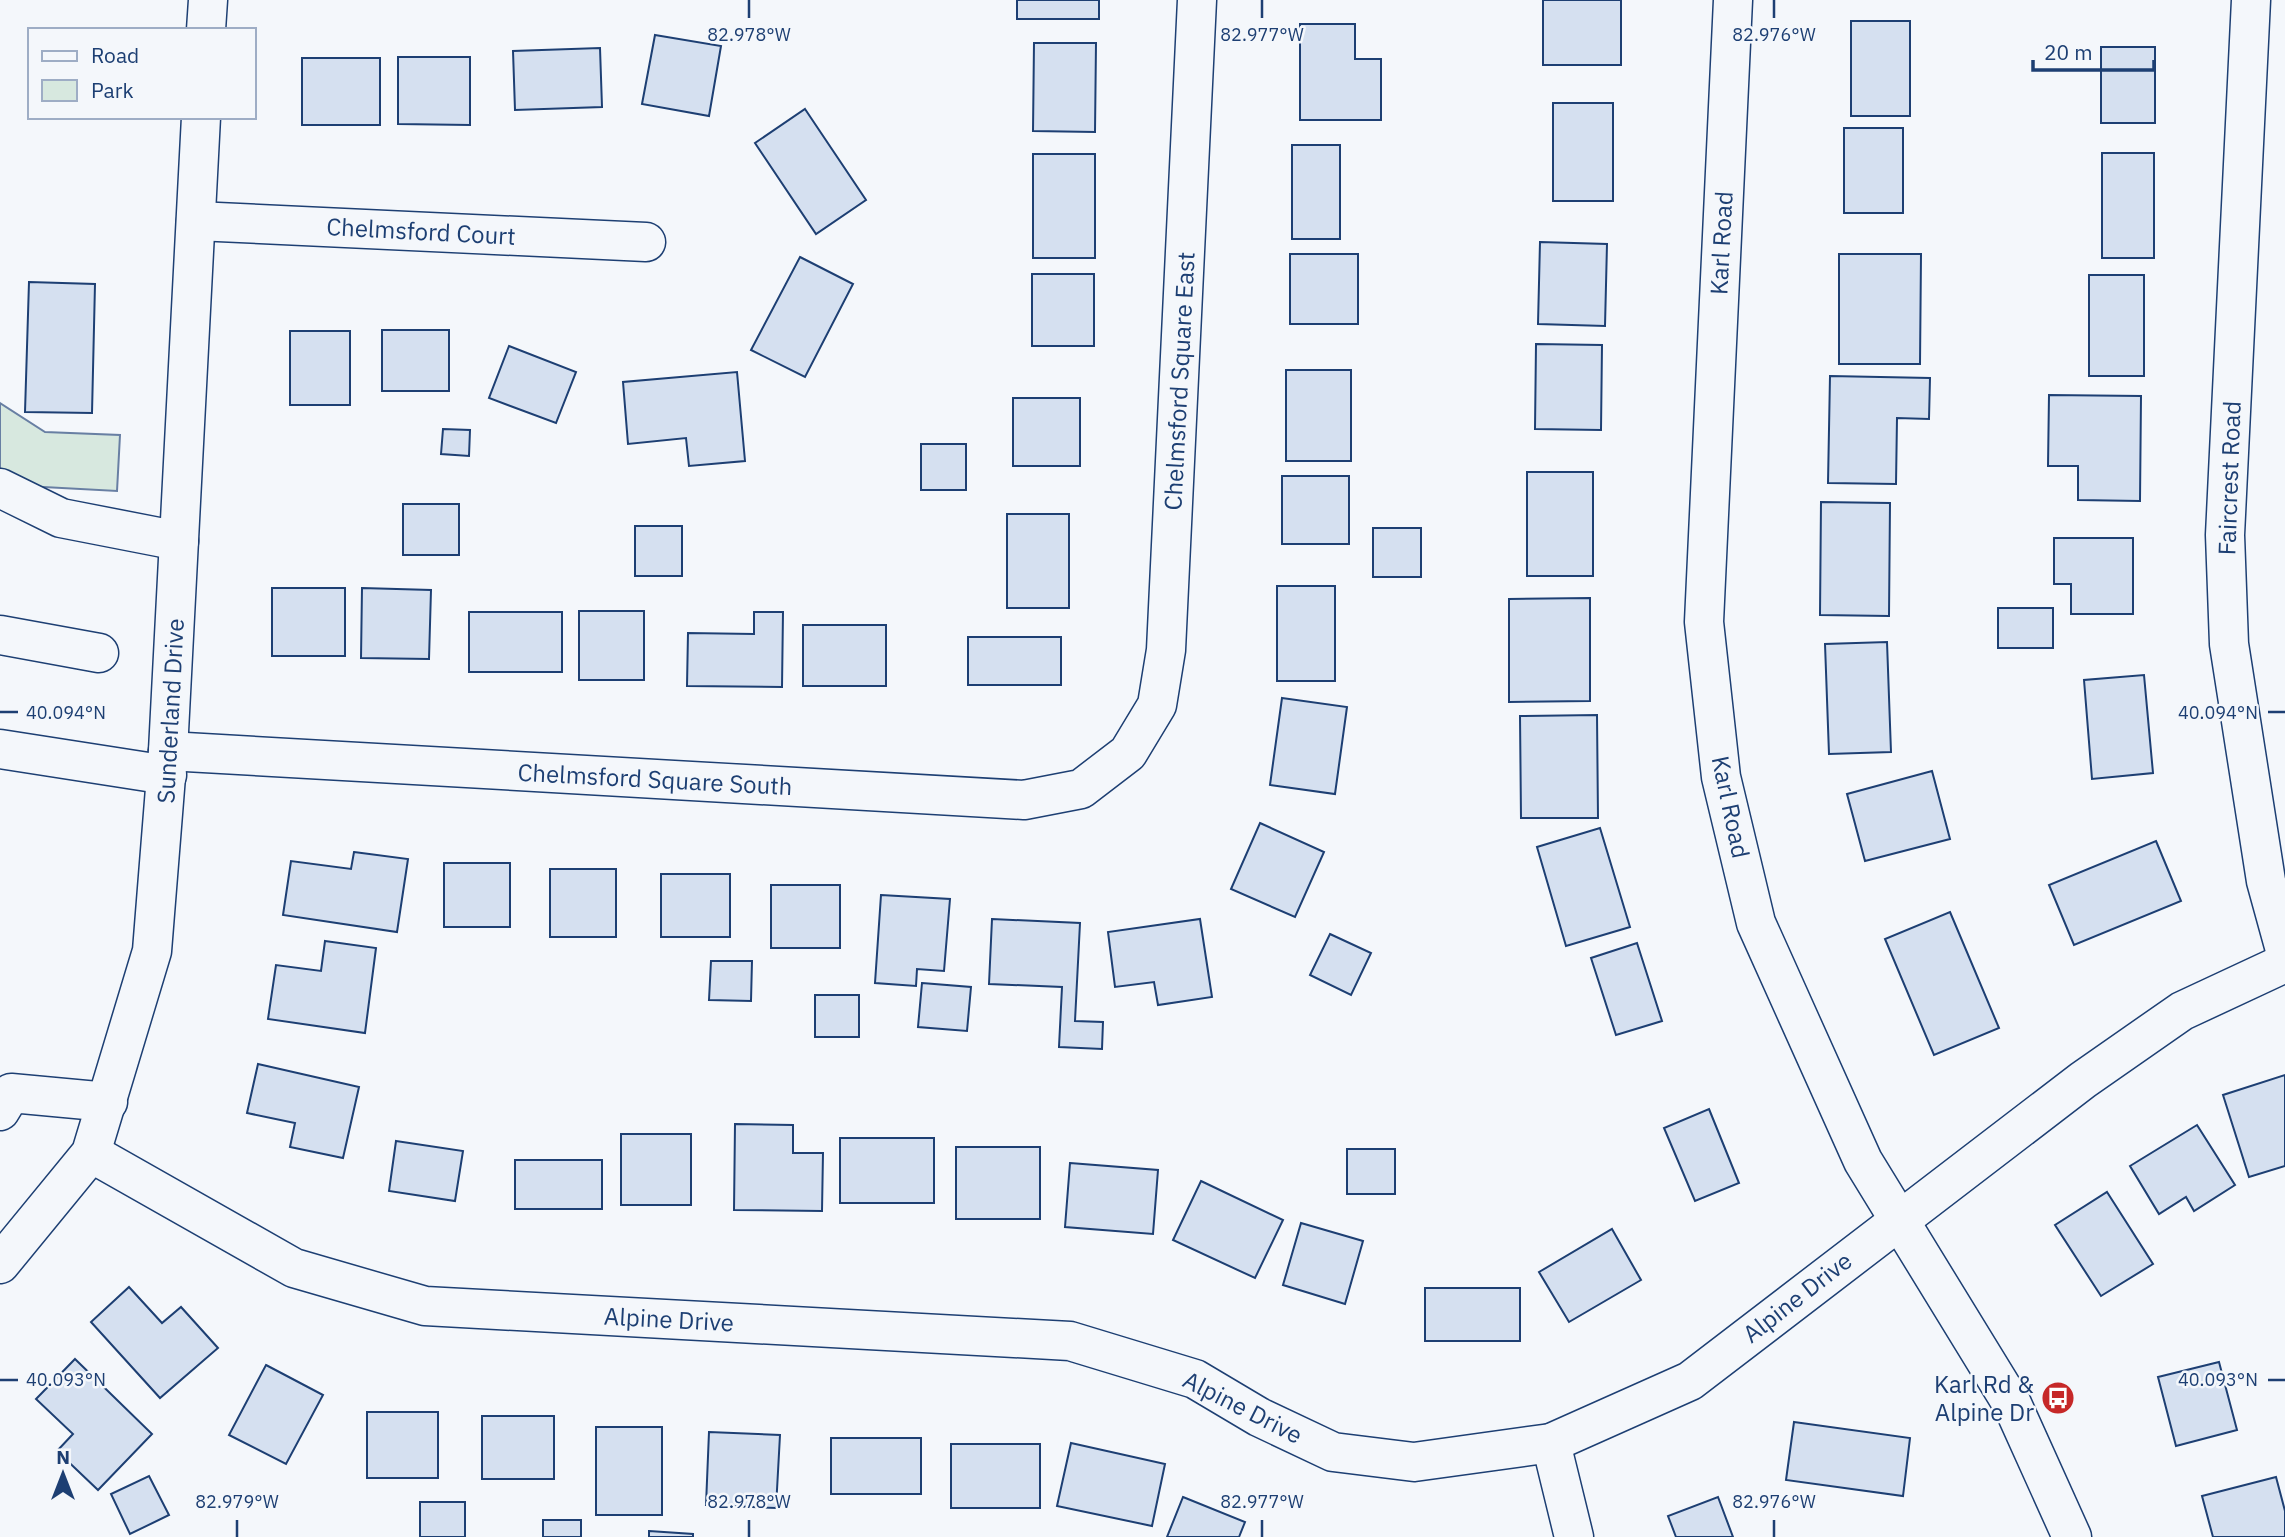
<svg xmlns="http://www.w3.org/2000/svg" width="2285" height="1537" font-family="'IBM Plex Sans',sans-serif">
<rect width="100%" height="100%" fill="#f4f7fb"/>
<!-- green -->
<path fill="#d7e8df" stroke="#687fa3" stroke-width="2" d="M 0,403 L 45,432 L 120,435 L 117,491 L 25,486 L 0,470 Z"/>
<!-- building -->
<g fill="#d5e0f0" stroke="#1d3f73" stroke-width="2">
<rect x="1017" y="0" width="82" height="19"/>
<rect x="1543" y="0" width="78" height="65"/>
<rect x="1851" y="21" width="59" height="95"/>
<path d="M 1300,24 L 1355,24 L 1355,59 L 1381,59 L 1381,120 L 1300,120 Z"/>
<path d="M 655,35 L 721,46 L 709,116 L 642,104 Z"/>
<path d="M 1034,43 L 1096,43 L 1095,132 L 1033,131 Z"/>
<rect x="2101" y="47" width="54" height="76"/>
<path d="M 600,48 L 602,107 L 515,110 L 513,51 Z"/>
<path d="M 398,57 L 470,57 L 470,125 L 398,124 Z"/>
<rect x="302" y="58" width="78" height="67"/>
<rect x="1553" y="103" width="60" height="98"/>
<path d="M 805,109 L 866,200 L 816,234 L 755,143 Z"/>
<rect x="1844" y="128" width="59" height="85"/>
<rect x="1292" y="145" width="48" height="94"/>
<rect x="2102" y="153" width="52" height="105"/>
<rect x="1033" y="154" width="62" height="104"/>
<path d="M 1540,242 L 1607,244 L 1605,326 L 1538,324 Z"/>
<rect x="1290" y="254" width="68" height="70"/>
<path d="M 1839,254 L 1921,254 L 1920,364 L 1839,364 Z"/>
<path d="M 800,257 L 853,284 L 805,377 L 751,350 Z"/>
<rect x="1032" y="274" width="62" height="72"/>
<rect x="2089" y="275" width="55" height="101"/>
<path d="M 29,282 L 95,284 L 92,413 L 25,412 Z"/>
<rect x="382" y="330" width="67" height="61"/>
<rect x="290" y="331" width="60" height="74"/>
<path d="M 1536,344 L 1602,345 L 1601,430 L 1535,429 Z"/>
<path d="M 509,346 L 576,372 L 556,423 L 489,398 Z"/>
<rect x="1286" y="370" width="65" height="91"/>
<path d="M 737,372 L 745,461 L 689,466 L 686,438 L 628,444 L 623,382 Z"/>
<path d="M 1830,376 L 1930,378 L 1929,419 L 1897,418 L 1896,484 L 1828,483 Z"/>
<path d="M 2049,395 L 2141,396 L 2140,501 L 2078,500 L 2078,466 L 2048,466 Z"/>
<rect x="1013" y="398" width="67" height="68"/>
<path d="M 443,429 L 470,430 L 469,456 L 441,454 Z"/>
<rect x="921" y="444" width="45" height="46"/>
<rect x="1527" y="472" width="66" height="104"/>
<rect x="1282" y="476" width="67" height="68"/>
<path d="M 1821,502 L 1890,503 L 1889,616 L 1820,615 Z"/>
<rect x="403" y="504" width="56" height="51"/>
<rect x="1007" y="514" width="62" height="94"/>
<rect x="635" y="526" width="47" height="50"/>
<rect x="1373" y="528" width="48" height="49"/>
<path d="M 2054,538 L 2133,538 L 2133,614 L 2071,614 L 2071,584 L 2054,584 Z"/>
<rect x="1277" y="586" width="58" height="95"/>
<rect x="272" y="588" width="73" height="68"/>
<path d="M 362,588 L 431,590 L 429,659 L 361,658 Z"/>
<path d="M 1590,598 L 1590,701 L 1509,702 L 1509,599 Z"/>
<rect x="1998" y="608" width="55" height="40"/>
<rect x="579" y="611" width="65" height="69"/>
<rect x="469" y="612" width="93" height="60"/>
<path d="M 754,612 L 783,612 L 782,687 L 687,686 L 688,633 L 754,634 Z"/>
<rect x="803" y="625" width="83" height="61"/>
<rect x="968" y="637" width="93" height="48"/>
<path d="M 1887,642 L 1891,752 L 1829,754 L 1825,644 Z"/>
<path d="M 2144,675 L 2153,773 L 2092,779 L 2084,680 Z"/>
<path d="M 1282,698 L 1347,707 L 1335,794 L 1270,785 Z"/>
<path d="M 1597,715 L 1598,818 L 1521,818 L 1520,716 Z"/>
<path d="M 1932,771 L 1950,839 L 1865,861 L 1847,794 Z"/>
<path d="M 1260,823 L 1324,852 L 1295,917 L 1231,889 Z"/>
<path d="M 1600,828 L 1630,927 L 1566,946 L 1537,847 Z"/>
<path d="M 2156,841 L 2181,901 L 2074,945 L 2049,885 Z"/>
<path d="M 354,852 L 408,859 L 397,932 L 283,915 L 291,861 L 351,869 Z"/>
<rect x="444" y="863" width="66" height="64"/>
<rect x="550" y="869" width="66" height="68"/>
<rect x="661" y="874" width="69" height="63"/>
<rect x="771" y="885" width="69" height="63"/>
<path d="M 881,895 L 950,899 L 944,971 L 917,969 L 916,986 L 875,983 Z"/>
<path d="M 1950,912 L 1999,1028 L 1934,1055 L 1885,939 Z"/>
<path d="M 992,919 L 1080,923 L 1075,1021 L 1103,1022 L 1102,1049 L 1059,1047 L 1062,987 L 989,984 Z"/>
<path d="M 1200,919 L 1212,997 L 1158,1005 L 1154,982 L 1115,987 L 1108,932 Z"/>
<path d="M 1330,934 L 1371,953 L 1351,995 L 1310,975 Z"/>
<path d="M 325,941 L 376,948 L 365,1033 L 268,1019 L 276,965 L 321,971 Z"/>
<path d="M 1637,943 L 1662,1021 L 1616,1035 L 1591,958 Z"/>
<path d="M 711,961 L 752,961 L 751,1001 L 709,1000 Z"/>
<path d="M 922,983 L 971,987 L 967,1031 L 918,1027 Z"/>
<rect x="815" y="995" width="44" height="42"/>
<path d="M 258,1064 L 359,1087 L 343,1158 L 290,1147 L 295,1123 L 247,1113 Z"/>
<path d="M 2285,1075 L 2285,1166 L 2249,1177 L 2223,1095 Z"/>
<path d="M 1709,1109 L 1739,1183 L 1695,1201 L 1664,1128 Z"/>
<path d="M 735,1124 L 793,1125 L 793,1153 L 823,1153 L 822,1211 L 734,1210 Z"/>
<path d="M 2197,1125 L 2235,1185 L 2194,1211 L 2186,1197 L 2159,1214 L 2130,1166 Z"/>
<rect x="621" y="1134" width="70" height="71"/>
<rect x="840" y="1138" width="94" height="65"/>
<path d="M 396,1141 L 463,1151 L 455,1201 L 389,1191 Z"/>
<rect x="956" y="1147" width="84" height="72"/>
<rect x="1347" y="1149" width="48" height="45"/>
<rect x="515" y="1160" width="87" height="49"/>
<path d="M 1070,1163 L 1158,1170 L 1153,1234 L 1065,1227 Z"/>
<path d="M 1201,1181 L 1283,1220 L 1255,1278 L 1173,1240 Z"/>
<path d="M 2107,1192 L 2153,1264 L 2101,1296 L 2055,1225 Z"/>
<path d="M 1301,1223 L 1363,1241 L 1345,1304 L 1283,1285 Z"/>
<path d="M 1612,1229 L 1641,1280 L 1569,1322 L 1539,1272 Z"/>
<path d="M 129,1287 L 162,1323 L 181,1307 L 218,1348 L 160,1398 L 91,1322 Z"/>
<rect x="1425" y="1288" width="95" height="53"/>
<path d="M 75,1359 L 152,1434 L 98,1490 L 57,1451 L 73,1434 L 36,1399 Z"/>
<path d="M 2219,1362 L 2237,1430 L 2176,1446 L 2158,1377 Z"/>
<path d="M 266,1365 L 323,1395 L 286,1464 L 229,1435 Z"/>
<rect x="367" y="1412" width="71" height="66"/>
<rect x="482" y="1416" width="72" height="63"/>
<path d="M 1794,1422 L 1910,1438 L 1903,1496 L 1786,1480 Z"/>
<rect x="596" y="1427" width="66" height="88"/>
<path d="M 709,1432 L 780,1435 L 776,1508 L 706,1505 Z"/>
<rect x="831" y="1438" width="90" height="56"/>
<path d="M 1071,1443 L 1165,1464 L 1152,1526 L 1057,1506 Z"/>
<rect x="951" y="1444" width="89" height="64"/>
<path d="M 149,1476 L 169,1515 L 130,1534 L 111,1494 Z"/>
<path d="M 2276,1477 L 2285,1511 L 2285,1537 L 2213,1537 L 2202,1496 Z"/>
<path d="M 1183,1497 L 1245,1522 L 1239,1537 L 1167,1537 Z"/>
<path d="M 1718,1497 L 1733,1537 L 1676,1537 L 1668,1516 Z"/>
<rect x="420" y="1502" width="45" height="35"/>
<rect x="543" y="1520" width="38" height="17"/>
<path d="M 649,1531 L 693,1534 L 693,1537 L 649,1537 Z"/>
</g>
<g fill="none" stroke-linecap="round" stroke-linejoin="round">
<defs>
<g id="minor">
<path d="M 1733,0 L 1704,622 L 1721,777 L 1756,923 L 1863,1161 L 2012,1404 L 2072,1537"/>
<path d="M 2251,0 L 2225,535 L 2229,644 L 2266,881 L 2285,950"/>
<path d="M 206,30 L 208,0"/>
<path d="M 196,221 L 646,242"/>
<path d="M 0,488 L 61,518 L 179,541"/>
<path d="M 0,635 L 99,653"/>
<path d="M 0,749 L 167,775"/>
<path d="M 168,751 L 1024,800 L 1081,789 L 1128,753 L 1157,705 L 1166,650 L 1197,0"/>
<path d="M 0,1111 L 11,1093 L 108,1102"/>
<path d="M 91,1153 L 294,1268 L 425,1306 L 1070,1341 L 1195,1379 L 1259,1417 L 1333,1452 L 1414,1462 L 1551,1443 L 1690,1381 L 2083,1080 L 2182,1011 L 2285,963"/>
<path d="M 0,1264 L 91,1153 L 152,951 L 168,751 L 201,117"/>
<path d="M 1551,1443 L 1574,1537"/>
</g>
</defs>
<!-- minor casing -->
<use href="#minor" stroke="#1d3f73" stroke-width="41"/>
<!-- minor -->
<use href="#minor" stroke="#f4f7fb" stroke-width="38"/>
</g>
<!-- ticks -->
<path fill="none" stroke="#1d3f73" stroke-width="2.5" d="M 749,0 L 749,18M 1262,0 L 1262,18M 1774,0 L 1774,18M 0,712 L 18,712M 2268,712 L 2285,712M 0,1380 L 18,1380M 2268,1380 L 2285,1380M 237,1520 L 237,1537M 749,1520 L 749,1537M 1262,1520 L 1262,1537M 1774,1520 L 1774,1537"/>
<!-- icons -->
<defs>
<symbol id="bus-disc" viewBox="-11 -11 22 22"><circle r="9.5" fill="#c62828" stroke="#f4f7fb"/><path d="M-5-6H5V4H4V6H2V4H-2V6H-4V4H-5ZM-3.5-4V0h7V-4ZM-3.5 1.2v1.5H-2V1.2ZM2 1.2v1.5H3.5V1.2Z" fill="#fff"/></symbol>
</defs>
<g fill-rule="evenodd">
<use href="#bus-disc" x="2039" y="1379" width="38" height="38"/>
</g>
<g text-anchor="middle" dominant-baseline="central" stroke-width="5" stroke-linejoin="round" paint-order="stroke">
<!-- street labels -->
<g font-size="24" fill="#1d3f73" stroke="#f4f7fb">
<text transform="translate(421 231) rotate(3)">Chelmsford Court</text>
<text transform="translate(1721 243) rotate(-87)">Karl Road</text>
<text transform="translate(1179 381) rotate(-87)">Chelmsford Square East</text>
<text transform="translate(2229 478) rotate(-88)">Faircrest Road</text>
<text transform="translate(170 711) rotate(-87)">Sunderland Drive</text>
<text transform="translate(655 779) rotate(3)">Chelmsford Square South</text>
<text transform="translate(1731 807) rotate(78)">Karl Road</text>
<text transform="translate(1797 1297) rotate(-38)">Alpine Drive</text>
<text transform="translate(669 1319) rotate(3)">Alpine Drive</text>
<text transform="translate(1243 1407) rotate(27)">Alpine Drive</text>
</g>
<!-- poi labels -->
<g font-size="24" fill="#1d3f73" stroke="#f4f7fb" text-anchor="end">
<text x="2034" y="1384">Karl Rd &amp;<tspan x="2034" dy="28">Alpine Dr</tspan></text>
</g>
</g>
<g font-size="18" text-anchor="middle" fill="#1d3f73" stroke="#f4f7fb" stroke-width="5" stroke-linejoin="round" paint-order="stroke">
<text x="749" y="41">82.978°W</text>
<text x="1262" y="41">82.977°W</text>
<text x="1774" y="41">82.976°W</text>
<text x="66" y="719">40.094°N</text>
<text x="2218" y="719">40.094°N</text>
<text x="66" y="1386">40.093°N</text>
<text x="2218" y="1386">40.093°N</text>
<text x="237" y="1508">82.979°W</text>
<text x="749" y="1508">82.978°W</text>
<text x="1262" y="1508">82.977°W</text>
<text x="1774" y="1508">82.976°W</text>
</g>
<!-- legend -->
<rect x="28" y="28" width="228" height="91" fill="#f4f7fb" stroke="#9eadc5" stroke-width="2"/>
<rect x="42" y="51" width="35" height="10" fill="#f4f7fb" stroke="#9eadc5" stroke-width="2"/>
<text x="91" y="63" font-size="21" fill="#1d3f73">Road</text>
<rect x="42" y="80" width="35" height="21" fill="#d7e8df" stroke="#9eadc5" stroke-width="2"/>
<text x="91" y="98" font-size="21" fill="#1d3f73">Park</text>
<!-- north arrow -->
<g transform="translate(63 1474)" stroke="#f4f7fb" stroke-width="5" paint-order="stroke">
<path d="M0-5L12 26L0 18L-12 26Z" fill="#1d3f73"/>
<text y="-10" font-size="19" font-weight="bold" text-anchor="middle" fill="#1d3f73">N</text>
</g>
<!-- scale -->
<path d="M2033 60v10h121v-10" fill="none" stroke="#1d3f73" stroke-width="3.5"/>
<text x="2044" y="60" font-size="21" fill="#1d3f73" stroke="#f4f7fb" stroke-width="5" paint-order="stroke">20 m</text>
</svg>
